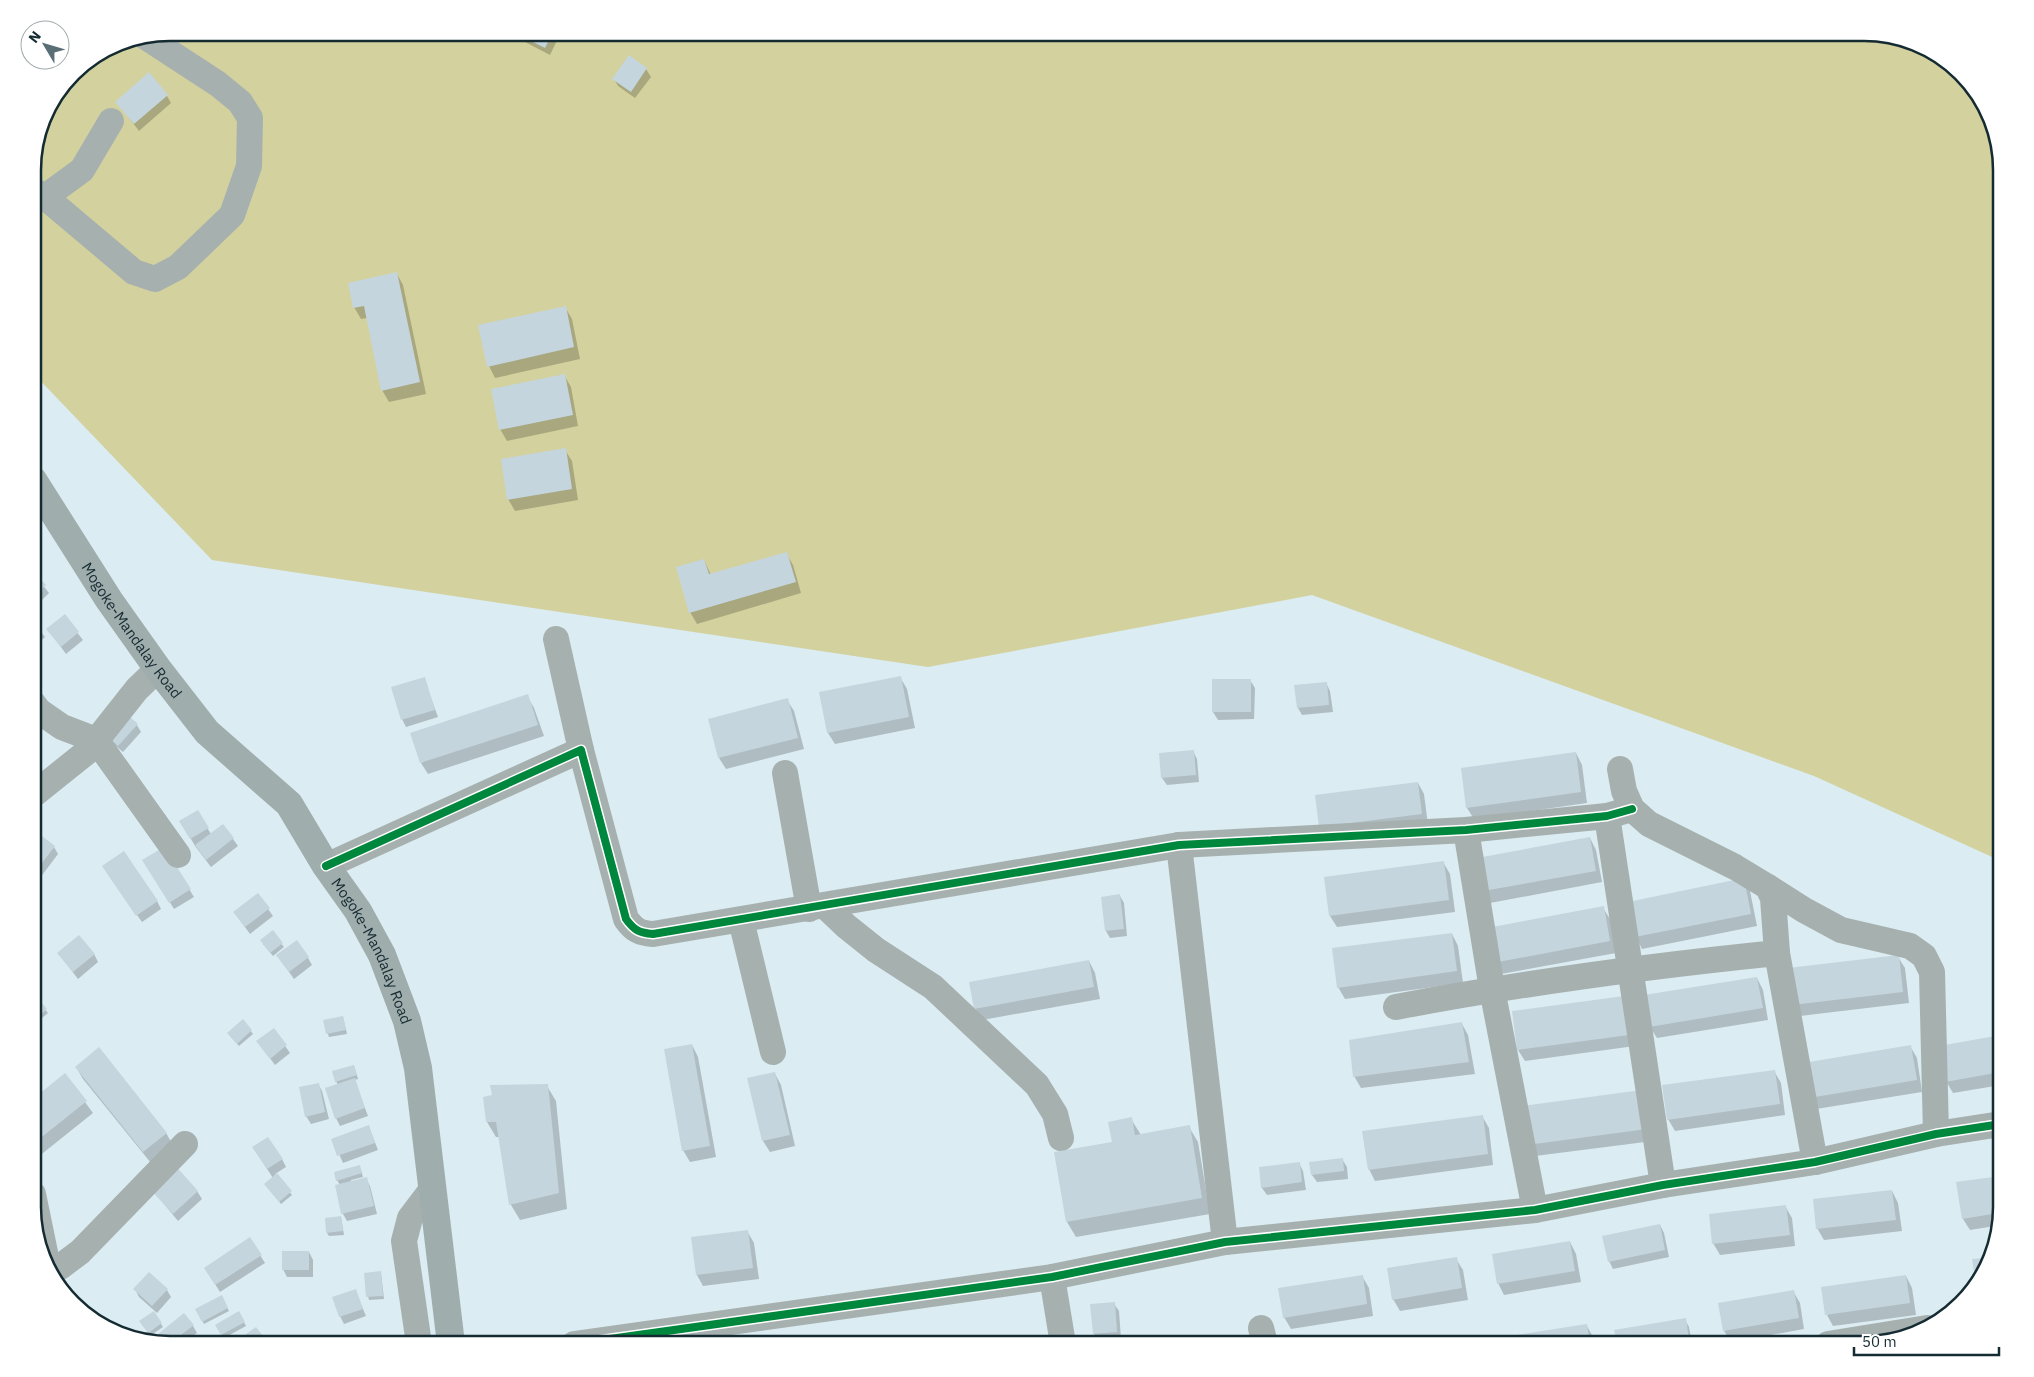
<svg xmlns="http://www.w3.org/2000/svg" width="2034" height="1377" font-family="'IBM Plex Sans',sans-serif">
<rect width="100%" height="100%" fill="#dbecf2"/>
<!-- green -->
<path fill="#d3d19e" d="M 171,33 L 1863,33 L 1940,56 L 1983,102 L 2001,170 L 2001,861 L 1814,776 L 1312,595 L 928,667 L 212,560 L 33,373 L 33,162 L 43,118 L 73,73 L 118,43 Z"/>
<!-- shadow -->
<g fill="#0003">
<path d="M 522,32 L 561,32 L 550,55 L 525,42 L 520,35 Z"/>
<path d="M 629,57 L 646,69 L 651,77 L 635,98 L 618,86 L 614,79 Z"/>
<path d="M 167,96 L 171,103 L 139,131 L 117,102 Z"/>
<path d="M 397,274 L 403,285 L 426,394 L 389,402 L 382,390 L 367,318 L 361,319 L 354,307 Z"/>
<path d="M 565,307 L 572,319 L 580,359 L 495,378 L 489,366 Z"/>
<path d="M 564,375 L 571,387 L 578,426 L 507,441 L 500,429 Z"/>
<path d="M 565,450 L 572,461 L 578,500 L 515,511 L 508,499 Z"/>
<path d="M 786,553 L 793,565 L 801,593 L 697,624 L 690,612 L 704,560 L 711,575 Z"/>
<path d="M 33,573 L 49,593 L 33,609 Z"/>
<path d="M 64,616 L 83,640 L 66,654 L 48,629 Z"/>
<path d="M 33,621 L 45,637 L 33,648 Z"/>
<path d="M 900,677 L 907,689 L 915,728 L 835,744 L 828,733 Z"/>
<path d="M 424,679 L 438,717 L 406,727 L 402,719 Z"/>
<path d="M 1213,680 L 1250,680 L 1255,688 L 1254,719 L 1218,720 L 1213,712 Z"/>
<path d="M 1326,683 L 1330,691 L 1333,712 L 1302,715 L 1298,708 L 1295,687 Z"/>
<path d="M 527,696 L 534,708 L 544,736 L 428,774 L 421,763 Z"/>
<path d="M 787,700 L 794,711 L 804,749 L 726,769 L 719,758 Z"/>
<path d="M 137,725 L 141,732 L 123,752 L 110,741 Z"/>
<path d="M 33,747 L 41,758 L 33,767 Z"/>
<path d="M 1193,751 L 1197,759 L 1199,782 L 1167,785 L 1162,778 Z"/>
<path d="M 1576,753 L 1582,765 L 1587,803 L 1474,819 L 1467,808 Z"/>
<path d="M 1418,783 L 1424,794 L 1428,825 L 1320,827 Z"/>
<path d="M 197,812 L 211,834 L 223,825 L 238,846 L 211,867 L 195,846 L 181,821 Z"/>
<path d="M 33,830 L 54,847 L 58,854 L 40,878 L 33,872 Z"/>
<path d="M 1590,838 L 1596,850 L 1602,882 L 1490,903 L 1484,891 Z"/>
<path d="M 164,848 L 194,897 L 174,909 L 144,860 Z"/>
<path d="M 1443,862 L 1450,874 L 1455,912 L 1337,927 L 1330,916 Z"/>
<path d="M 108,874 L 157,901 L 161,909 L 142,922 Z"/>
<path d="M 1744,879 L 1750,891 L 1757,926 L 1642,949 L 1636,937 Z"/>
<path d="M 258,895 L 273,916 L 250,934 L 239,919 Z"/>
<path d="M 1120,896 L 1124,903 L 1127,936 L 1110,938 L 1106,931 Z"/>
<path d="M 1603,908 L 1610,919 L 1616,953 L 1501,974 L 1494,963 Z"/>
<path d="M 272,932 L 284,947 L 273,956 L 263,944 Z"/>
<path d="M 1452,934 L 1458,946 L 1463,983 L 1345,999 L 1338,987 Z"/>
<path d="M 59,954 L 94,954 L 98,962 L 78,979 Z"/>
<path d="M 277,955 L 308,958 L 312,965 L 294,979 Z"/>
<path d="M 1898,957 L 1905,968 L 1909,1003 L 1800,1016 L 1793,1004 Z"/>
<path d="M 1089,961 L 1095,973 L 1100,999 L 982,1020 L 975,1008 Z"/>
<path d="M 33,971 L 41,981 L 33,989 Z"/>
<path d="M 1757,978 L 1763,990 L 1768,1020 L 1657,1038 L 1650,1027 Z"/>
<path d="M 34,996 L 48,1013 L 36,1023 L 33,1019 Z"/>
<path d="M 1623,997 L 1635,1046 L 1525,1061 L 1518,1050 Z"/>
<path d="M 343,1017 L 347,1034 L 329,1037 L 324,1021 Z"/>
<path d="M 243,1021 L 253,1034 L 239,1046 L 230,1036 Z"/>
<path d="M 1462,1024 L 1468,1035 L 1475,1074 L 1361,1088 L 1354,1076 Z"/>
<path d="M 274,1030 L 290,1053 L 275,1065 L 258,1042 Z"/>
<path d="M 2001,1037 L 2001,1085 L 1953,1093 L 1946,1081 L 1941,1047 Z"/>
<path d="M 692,1045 L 698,1057 L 716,1157 L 690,1162 L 683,1150 Z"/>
<path d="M 1910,1046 L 1917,1058 L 1922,1092 L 1816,1109 L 1804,1064 Z"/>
<path d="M 354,1066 L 358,1079 L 354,1080 L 368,1116 L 340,1126 L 336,1118 L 338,1085 L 336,1081 Z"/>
<path d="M 76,1067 L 166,1133 L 173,1145 L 151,1163 L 83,1079 Z"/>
<path d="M 1774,1071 L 1781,1083 L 1785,1115 L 1675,1131 L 1668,1119 Z"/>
<path d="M 775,1074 L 781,1085 L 795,1146 L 770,1152 L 763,1141 L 749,1079 Z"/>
<path d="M 65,1075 L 93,1113 L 33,1161 L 33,1101 Z"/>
<path d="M 318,1084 L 322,1091 L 329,1119 L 311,1124 L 306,1116 Z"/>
<path d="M 547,1086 L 556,1101 L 567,1209 L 520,1220 L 511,1205 L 500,1137 L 496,1137 L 487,1122 Z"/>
<path d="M 1642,1092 L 1653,1141 L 1535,1156 L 1528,1145 Z"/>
<path d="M 1482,1116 L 1489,1128 L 1493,1165 L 1375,1181 L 1369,1169 Z"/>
<path d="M 1131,1119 L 1141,1135 L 1189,1127 L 1198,1142 L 1210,1214 L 1076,1237 L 1067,1222 L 1113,1143 Z"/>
<path d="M 369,1127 L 378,1150 L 343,1163 L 333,1140 Z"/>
<path d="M 258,1155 L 282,1159 L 286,1167 L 275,1174 L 292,1195 L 281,1204 L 265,1184 L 273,1178 Z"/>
<path d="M 1342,1159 L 1347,1167 L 1348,1179 L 1317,1182 L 1312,1175 L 1311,1163 Z"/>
<path d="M 1299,1163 L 1303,1171 L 1306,1190 L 1267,1195 L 1262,1188 L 1260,1169 Z"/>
<path d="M 361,1170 L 363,1177 L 351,1180 L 351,1182 L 366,1179 L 370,1186 L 377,1214 L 347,1221 L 343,1214 L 336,1186 L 340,1185 L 337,1180 Z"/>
<path d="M 2001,1177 L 2001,1207 L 1995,1226 L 1970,1230 L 1963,1219 L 1958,1184 Z"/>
<path d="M 151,1188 L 197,1191 L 202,1199 L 178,1221 Z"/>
<path d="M 1892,1191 L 1898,1203 L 1902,1231 L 1824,1240 L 1817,1228 Z"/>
<path d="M 1785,1206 L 1792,1218 L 1795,1246 L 1720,1255 L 1713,1243 Z"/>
<path d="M 341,1217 L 344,1235 L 329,1236 L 327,1233 Z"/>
<path d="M 1660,1225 L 1664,1233 L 1669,1257 L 1613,1269 L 1609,1261 Z"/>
<path d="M 747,1231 L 754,1243 L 759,1279 L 703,1286 L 697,1275 Z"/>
<path d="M 250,1239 L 265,1263 L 220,1292 L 205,1268 Z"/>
<path d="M 1570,1242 L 1576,1254 L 1581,1282 L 1504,1295 L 1498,1283 Z"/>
<path d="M 309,1252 L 313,1260 L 313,1277 L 287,1277 L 283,1269 Z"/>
<path d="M 1456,1259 L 1463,1270 L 1468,1300 L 1400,1311 L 1393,1299 Z"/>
<path d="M 381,1273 L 384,1299 L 369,1300 L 368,1296 Z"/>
<path d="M 1362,1276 L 1369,1288 L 1373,1316 L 1291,1329 L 1284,1317 Z"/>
<path d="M 1906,1276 L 1912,1288 L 1916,1315 L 1833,1326 L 1827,1315 Z"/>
<path d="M 135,1289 L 167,1290 L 171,1297 L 157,1313 L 139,1297 Z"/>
<path d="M 355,1290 L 366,1316 L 344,1324 L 340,1316 Z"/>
<path d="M 1793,1291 L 1800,1303 L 1804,1329 L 1731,1342 L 1724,1331 Z"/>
<path d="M 221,1297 L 229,1311 L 204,1324 L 197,1309 Z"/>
<path d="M 1114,1304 L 1119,1311 L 1121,1339 L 1098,1341 L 1094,1334 Z"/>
<path d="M 154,1313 L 163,1327 L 150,1336 L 141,1321 Z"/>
<path d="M 239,1313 L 246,1326 L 224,1338 L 217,1325 Z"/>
<path d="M 1685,1320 L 1689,1327 L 1692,1344 L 1618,1344 L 1616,1331 Z"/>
<path d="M 193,1326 L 197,1333 L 182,1344 L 165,1343 L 160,1334 Z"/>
<path d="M 1587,1326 L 1593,1337 L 1594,1344 L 1506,1344 L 1505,1338 Z"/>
<path d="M 256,1329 L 267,1344 L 238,1344 L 237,1342 Z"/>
</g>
<!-- building -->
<g fill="#c5d5dd">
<path d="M 520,32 L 553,32 L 545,48 L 519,35 Z"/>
<path d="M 629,55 L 647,68 L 631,92 L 612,79 Z"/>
<path d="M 149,72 L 168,95 L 134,124 L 115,102 Z"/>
<path d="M 397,272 L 420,382 L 381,391 L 364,306 L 353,308 L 348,283 Z"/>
<path d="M 566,306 L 574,347 L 487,367 L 478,325 Z"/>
<path d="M 565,374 L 573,415 L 499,430 L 491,389 Z"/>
<path d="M 566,448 L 572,489 L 507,500 L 501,459 Z"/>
<path d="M 787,552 L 796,582 L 689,613 L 676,567 L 704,559 L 709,574 Z"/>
<path d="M 33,571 L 46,585 L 33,597 Z"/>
<path d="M 65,614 L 79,632 L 61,647 L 46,629 Z"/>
<path d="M 33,619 L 41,629 L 33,636 Z"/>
<path d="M 901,676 L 909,717 L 827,733 L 819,692 Z"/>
<path d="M 425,677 L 435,710 L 401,720 L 391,687 Z"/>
<rect x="1212" y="679" width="39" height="33"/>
<path d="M 1327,682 L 1329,705 L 1297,708 L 1294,685 Z"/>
<path d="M 528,694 L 538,725 L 420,763 L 410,733 Z"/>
<path d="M 788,698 L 798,738 L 718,758 L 708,719 Z"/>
<path d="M 124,712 L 138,724 L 118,746 L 105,734 Z"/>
<path d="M 33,745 L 38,750 L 33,755 Z"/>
<path d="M 1194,750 L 1196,775 L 1161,778 L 1159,753 Z"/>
<path d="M 1576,752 L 1581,792 L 1466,808 L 1461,768 Z"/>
<path d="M 1418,782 L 1422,814 L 1319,827 L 1315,795 Z"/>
<path d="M 198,810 L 209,828 L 190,839 L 179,821 Z"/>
<path d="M 223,824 L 234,838 L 206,860 L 195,845 Z"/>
<path d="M 33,829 L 55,846 L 36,871 L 33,869 Z"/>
<path d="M 1590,837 L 1596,871 L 1483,891 L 1477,858 Z"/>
<path d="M 164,847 L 191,889 L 169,903 L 142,860 Z"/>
<path d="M 124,851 L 158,901 L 136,916 L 102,866 Z"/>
<path d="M 1444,861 L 1449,900 L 1329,916 L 1324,877 Z"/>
<path d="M 1744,878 L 1751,914 L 1635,937 L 1628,902 Z"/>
<path d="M 258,893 L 270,908 L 245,927 L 233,912 Z"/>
<path d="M 1120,894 L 1124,929 L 1105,931 L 1101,897 Z"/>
<path d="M 1604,906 L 1610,941 L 1493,963 L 1487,928 Z"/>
<path d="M 273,930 L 283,943 L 270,953 L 260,940 Z"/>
<path d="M 1452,933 L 1457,971 L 1337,988 L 1332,948 Z"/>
<path d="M 79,935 L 95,954 L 73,972 L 57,953 Z"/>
<path d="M 297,940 L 309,957 L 289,972 L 276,955 Z"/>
<path d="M 1899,955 L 1903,992 L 1792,1005 L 1788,968 Z"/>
<path d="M 1089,960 L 1094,987 L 974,1009 L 969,982 Z"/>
<path d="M 33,969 L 40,977 L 33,984 Z"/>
<path d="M 1757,977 L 1763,1008 L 1649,1027 L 1644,995 Z"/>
<path d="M 34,994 L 47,1009 L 34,1021 L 33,995 Z"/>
<path d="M 1624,996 L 1629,1035 L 1517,1050 L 1512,1011 Z"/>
<path d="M 343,1016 L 346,1030 L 326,1034 L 323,1020 Z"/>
<path d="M 243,1019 L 252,1030 L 237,1044 L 227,1033 Z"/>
<path d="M 1462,1022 L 1469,1062 L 1353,1077 L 1349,1040 Z"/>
<path d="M 274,1028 L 287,1045 L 270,1059 L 256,1041 Z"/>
<path d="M 2001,1035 L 2001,1072 L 1945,1082 L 1939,1046 Z"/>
<path d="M 692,1044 L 710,1146 L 682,1151 L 664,1049 Z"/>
<path d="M 1911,1045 L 1917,1080 L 1809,1098 L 1803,1063 Z"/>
<path d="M 99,1047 L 167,1133 L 143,1152 L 75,1067 Z"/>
<path d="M 354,1065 L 357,1075 L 335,1082 L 332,1071 Z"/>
<path d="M 1775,1070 L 1780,1104 L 1667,1120 L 1662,1085 Z"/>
<path d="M 775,1072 L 790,1135 L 762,1141 L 747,1078 Z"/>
<path d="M 65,1073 L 87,1101 L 33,1144 L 33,1099 Z"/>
<path d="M 355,1078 L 365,1108 L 335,1119 L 325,1088 Z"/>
<path d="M 319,1083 L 325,1112 L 305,1117 L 299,1087 Z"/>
<path d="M 548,1084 L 559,1193 L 509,1205 L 496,1122 L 486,1122 L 483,1097 L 492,1095 L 490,1085 Z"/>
<path d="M 1642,1090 L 1647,1129 L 1527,1145 L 1522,1106 Z"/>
<path d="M 1483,1115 L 1488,1154 L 1368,1170 L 1362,1131 Z"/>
<path d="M 1132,1117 L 1135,1135 L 1190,1125 L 1202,1198 L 1066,1222 L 1054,1152 L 1112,1142 L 1108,1122 Z"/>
<path d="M 369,1125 L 375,1143 L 337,1156 L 331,1139 Z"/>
<path d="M 268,1137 L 283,1159 L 267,1169 L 252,1147 Z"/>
<path d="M 1343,1158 L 1344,1171 L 1311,1175 L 1309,1162 Z"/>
<path d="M 1300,1162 L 1302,1182 L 1261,1188 L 1259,1167 Z"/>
<path d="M 174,1164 L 198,1191 L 173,1214 L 149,1188 Z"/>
<path d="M 360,1165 L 362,1173 L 336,1181 L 334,1172 Z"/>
<path d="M 277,1173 L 292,1191 L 279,1202 L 264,1184 Z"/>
<path d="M 2001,1176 L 1999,1213 L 1962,1219 L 1956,1182 Z"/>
<path d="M 367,1177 L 374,1206 L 341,1214 L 335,1185 Z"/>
<path d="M 1892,1190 L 1896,1220 L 1816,1229 L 1813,1199 Z"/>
<path d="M 1786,1205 L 1790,1235 L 1712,1244 L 1709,1214 Z"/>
<path d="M 341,1216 L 343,1231 L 326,1233 L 325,1218 Z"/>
<path d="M 1660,1224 L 1665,1250 L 1608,1262 L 1602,1236 Z"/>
<path d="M 748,1230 L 753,1268 L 696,1275 L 691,1237 Z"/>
<path d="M 250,1237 L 262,1255 L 215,1285 L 204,1268 Z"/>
<path d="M 1570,1241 L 1575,1271 L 1497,1284 L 1492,1254 Z"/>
<rect x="282" y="1251" width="27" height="19"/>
<path d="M 1457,1257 L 1462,1288 L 1392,1300 L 1387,1268 Z"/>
<path d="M 1986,1258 L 1978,1283 L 1976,1285 L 1972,1259 Z"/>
<path d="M 381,1271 L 383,1296 L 366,1297 L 364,1273 Z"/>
<path d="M 149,1272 L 168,1289 L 152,1306 L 133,1289 Z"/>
<path d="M 1363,1275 L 1367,1304 L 1283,1318 L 1278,1288 Z"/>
<path d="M 1906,1275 L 1910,1303 L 1825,1315 L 1821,1287 Z"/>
<path d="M 356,1289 L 363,1309 L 339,1317 L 332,1297 Z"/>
<path d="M 1794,1290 L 1799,1318 L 1723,1331 L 1718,1303 Z"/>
<path d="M 222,1295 L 228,1308 L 202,1322 L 195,1309 Z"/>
<path d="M 1115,1302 L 1117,1332 L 1093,1334 L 1090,1304 Z"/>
<path d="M 154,1311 L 162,1323 L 148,1333 L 139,1321 Z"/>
<path d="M 239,1311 L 245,1322 L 221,1335 L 215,1325 Z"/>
<path d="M 184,1313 L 194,1325 L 169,1344 L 165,1343 L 158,1334 Z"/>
<path d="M 1686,1318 L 1689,1340 L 1662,1344 L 1617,1344 L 1614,1330 Z"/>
<path d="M 1587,1324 L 1590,1344 L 1505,1344 L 1504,1337 Z"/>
<path d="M 256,1327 L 269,1344 L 237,1344 L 235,1342 Z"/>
</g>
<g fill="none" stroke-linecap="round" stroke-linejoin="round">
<!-- minor -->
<g stroke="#a6b0af" stroke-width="26">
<path d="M 33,190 L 45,197 L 82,170 L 111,121"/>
<path d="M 45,197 L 134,272 L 155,279 L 178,267 L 232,215 L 249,166 L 250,118 L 240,102 L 218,84 L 146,37"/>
<path d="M 556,639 L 581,750"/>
<path d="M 33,703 L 39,711 L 62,727 L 96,740 L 178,855"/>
<path d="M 1620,769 L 1624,791 L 1632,809 L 1649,824 L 1735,867 L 1768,887 L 1773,898 L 1777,953 L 1815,1162"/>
<path d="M 785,773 L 809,909"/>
<path d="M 33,795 L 88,751 L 137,689 L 158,669"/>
<path d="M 1607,816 L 1663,1185"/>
<path d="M 1466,830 L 1492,989 L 1535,1210"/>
<path d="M 1179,845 L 1225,1242"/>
<path d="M 326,866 L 581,750 L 626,919 C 634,930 639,933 653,934 L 1179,845 L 1466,830 L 1607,816 L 1632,809"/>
<path d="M 1768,887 L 1804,910 L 1841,930 L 1910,946 L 1924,956 L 1932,972 L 1936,1134"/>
<path d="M 825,906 L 846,926 L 876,950 L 933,987 L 1037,1085 L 1055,1114 L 1061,1138"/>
<path d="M 741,920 L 773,1052"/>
<path d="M 1396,1007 C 1522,983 1649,966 1777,953"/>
<path d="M 33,1194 L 47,1262"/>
<path d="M 49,1269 L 60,1267 L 80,1252 L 185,1144"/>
<path d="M 1052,1277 L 1063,1344"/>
<path d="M 1261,1328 L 1265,1344"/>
<path d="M 419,1344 L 404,1241 L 410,1218 L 432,1189"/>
<path d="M 574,1344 L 1052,1277 L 1225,1242 L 1535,1210 L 1663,1185 L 1815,1162 L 1936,1134 L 2001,1124"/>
<path d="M 1828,1344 L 1927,1328"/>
</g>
<!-- highway -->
<path stroke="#a0adad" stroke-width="28" id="s1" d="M 33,480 L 109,600 L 158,669 L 207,732 L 289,804 L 326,866 L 358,911 L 382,955 L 407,1021 L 418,1068 L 451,1344"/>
<defs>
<g id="cycleway">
<path d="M 326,866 L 581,750 L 626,919 C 634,930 639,933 653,934 L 1179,845 L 1466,830 L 1607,816 L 1632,809"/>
<path d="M 574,1344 L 1052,1277 L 1225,1242 L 1535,1210 L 1663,1185 L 1815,1162 L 1936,1134 L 2001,1124"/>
</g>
</defs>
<!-- cycleway casing -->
<use href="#cycleway" stroke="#fff" stroke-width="11"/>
<!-- cycleway -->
<use href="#cycleway" stroke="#00873e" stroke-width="8"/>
</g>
<g text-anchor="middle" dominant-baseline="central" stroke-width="4" stroke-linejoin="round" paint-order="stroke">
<!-- street labels -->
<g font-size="15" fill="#152b32" stroke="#fff">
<text stroke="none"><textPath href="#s1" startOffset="180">Mogoke-Mandalay Road</textPath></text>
<text stroke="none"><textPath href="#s1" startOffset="585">Mogoke-Mandalay Road</textPath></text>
</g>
</g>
<!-- crop -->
<path d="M0 0H2034V1377H0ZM170 41H1864A129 129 0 0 1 1993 170V1207A129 129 0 0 1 1864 1336H170A129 129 0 0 1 41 1207V170A129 129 0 0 1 170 41Z" fill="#fff" fill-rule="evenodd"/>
<path fill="none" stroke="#152b32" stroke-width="2.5" d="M170 41H1864A129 129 0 0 1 1993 170V1207A129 129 0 0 1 1864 1336H170A129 129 0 0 1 41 1207V170A129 129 0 0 1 170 41Z"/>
<!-- north arrow -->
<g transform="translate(45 45) rotate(308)"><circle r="24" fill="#ffffff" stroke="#a1aaad"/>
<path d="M0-4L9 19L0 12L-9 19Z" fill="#5a6f75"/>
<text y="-8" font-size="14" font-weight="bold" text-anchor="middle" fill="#152b32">N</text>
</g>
<!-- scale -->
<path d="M1854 1347v8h145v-8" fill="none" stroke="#152b32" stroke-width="2.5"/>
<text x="1862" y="1347" font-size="15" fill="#152b32" stroke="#ffffff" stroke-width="4" paint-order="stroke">50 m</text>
</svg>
